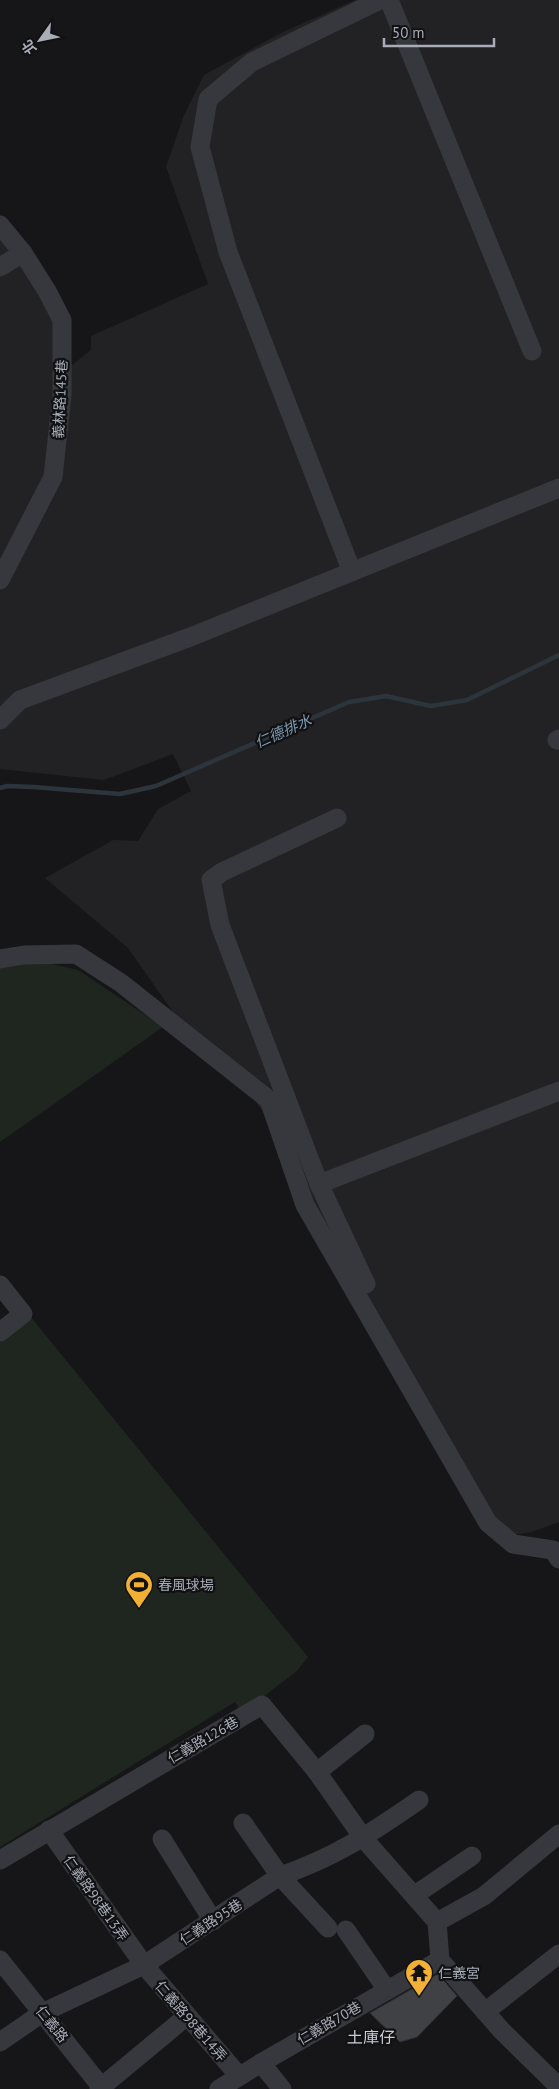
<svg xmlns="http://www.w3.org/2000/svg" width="559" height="2089" font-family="'PT Sans','Noto Sans TC',sans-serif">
<rect width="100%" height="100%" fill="#161618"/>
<!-- built -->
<path fill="#222225" d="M 355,0 L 559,0 L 559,1522 L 532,1532 L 513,1535 L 495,1517 L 343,1268 L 277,1130 L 235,1074 L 201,1052 L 128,948 L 45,878 L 113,840 L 138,841 L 158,809 L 191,791 L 173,754 L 104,780 L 0,769 L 0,225 L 61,317 L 72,365 L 91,350 L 91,336 L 208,284 L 166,167 L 184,115 L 204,75 L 281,33 Z"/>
<!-- green -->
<g fill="#1e261f">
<path d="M 43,962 L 78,970 L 163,1027 L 0,1142 L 0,966 Z"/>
<path d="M 21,1305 L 308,1657 L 297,1671 L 242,1713 L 235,1702 L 0,1847 L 0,1322 Z"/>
</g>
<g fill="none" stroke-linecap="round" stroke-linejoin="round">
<!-- stream -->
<path stroke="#2c353c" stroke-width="4.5" d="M 0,788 L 7,786 L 33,787 L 120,794 L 156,786 L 349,702 L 386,696 L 431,706 L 467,700 L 559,655"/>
</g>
<!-- building -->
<path fill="#404145" stroke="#303034" d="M 438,1974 L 457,1996 L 417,2037 L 400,2042 L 370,2013 Z"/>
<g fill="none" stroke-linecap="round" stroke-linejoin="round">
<!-- minor -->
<g stroke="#37383d" stroke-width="19">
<path d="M 389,0 L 532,351"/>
<path d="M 0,225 L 23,253 L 47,291 L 62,320 L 62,395 L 53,477 L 0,580"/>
<path d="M 0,267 L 23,253"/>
<path d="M 352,572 L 228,252 L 200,147 L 208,99 L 252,62 L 380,0"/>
<path d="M 0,720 L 20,700 L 193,636 L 559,488"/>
<path d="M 557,740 L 559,739"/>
<path d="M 337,818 L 222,872 L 211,880 L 220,925 L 319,1184 L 366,1284"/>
<path d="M 0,959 L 24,955 L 76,954 L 121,983 L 269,1100 L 305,1205 L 488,1523 L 513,1544 L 553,1550 L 559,1559"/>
<path d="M 319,1184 L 559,1091"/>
<path d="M 0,1285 L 23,1314 L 0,1332"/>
<path d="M 317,1772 L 365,1734"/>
<path d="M 243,1823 L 280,1876 L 328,1928"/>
<path d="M 49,1830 L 144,1965 L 239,2076"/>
<path d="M 162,1839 L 213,1921"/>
<path d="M 0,1860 L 262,1705 L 317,1772 L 364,1839 L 437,1922 L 440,1960 L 502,2031 L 559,2087"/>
<path d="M 415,1895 L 472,1856"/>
<path d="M 437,1922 L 484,1896 L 559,1834"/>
<path d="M 346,1930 L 387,1990"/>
<path d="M 0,1960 L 103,2089"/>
<path d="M 485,2012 L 559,1954"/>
<path d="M 0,2042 L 42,2013 L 144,1965 L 280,1876 C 334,1858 373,1832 419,1800"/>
<path d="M 261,2063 L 282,2089"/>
<path d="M 99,2089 L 187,2016"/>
<path d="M 219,2089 L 261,2063 L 440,1960"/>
</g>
</g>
<!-- icons -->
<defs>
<symbol id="stadium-pin" viewBox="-11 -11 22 30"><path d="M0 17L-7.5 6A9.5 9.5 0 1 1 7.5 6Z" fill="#f2b134" stroke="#111113"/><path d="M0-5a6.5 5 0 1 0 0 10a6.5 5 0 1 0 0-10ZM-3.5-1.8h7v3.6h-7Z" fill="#111"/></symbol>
<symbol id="temple-pin" viewBox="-11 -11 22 30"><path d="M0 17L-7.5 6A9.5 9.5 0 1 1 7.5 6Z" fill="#f2b134" stroke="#111113"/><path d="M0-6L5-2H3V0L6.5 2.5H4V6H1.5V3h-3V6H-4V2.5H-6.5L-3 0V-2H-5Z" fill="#111"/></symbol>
</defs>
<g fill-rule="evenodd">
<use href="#stadium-pin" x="123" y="1569" width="32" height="43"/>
<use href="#temple-pin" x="403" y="1957" width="32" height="43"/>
</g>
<g text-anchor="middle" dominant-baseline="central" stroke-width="4.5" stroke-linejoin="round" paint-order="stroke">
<!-- street labels -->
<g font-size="14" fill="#a8adb8" stroke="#111113">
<text transform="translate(60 399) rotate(-87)">義林路145巷</text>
<text transform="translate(203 1740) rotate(-30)">仁義路126巷</text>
<text transform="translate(96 1898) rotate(55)">仁義路98巷13弄</text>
<text transform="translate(211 1922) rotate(-33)">仁義路95巷</text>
<text transform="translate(191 2021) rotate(49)">仁義路98巷14弄</text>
<text transform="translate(329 2023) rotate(-30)">仁義路70巷</text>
<text transform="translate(52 2024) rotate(51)">仁義路</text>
</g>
<!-- poi labels -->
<g font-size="14" fill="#a8adb8" stroke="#111113" text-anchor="start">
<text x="158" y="1585">春風球場</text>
<text x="438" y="1973">仁義宮</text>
</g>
<!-- water labels -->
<g font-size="15" font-style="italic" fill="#7f9bb3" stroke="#111113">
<text transform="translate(283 731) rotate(-24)">仁德排水</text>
</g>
<!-- quarter labels -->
<g font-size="16" fill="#c9ccd4" stroke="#111113">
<text x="371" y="2037">土庫仔</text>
</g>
</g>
<!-- north arrow -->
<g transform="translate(40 40) rotate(237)" stroke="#111113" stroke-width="4" paint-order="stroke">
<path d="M0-4L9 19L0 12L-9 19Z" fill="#a8adb8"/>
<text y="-8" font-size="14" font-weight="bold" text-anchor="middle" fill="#a8adb8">北</text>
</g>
<!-- scale -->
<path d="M384 38v8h110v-8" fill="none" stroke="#a8adb8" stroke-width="2.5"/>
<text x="392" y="38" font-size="15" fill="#a8adb8" stroke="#111113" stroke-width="4" paint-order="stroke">50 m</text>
</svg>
